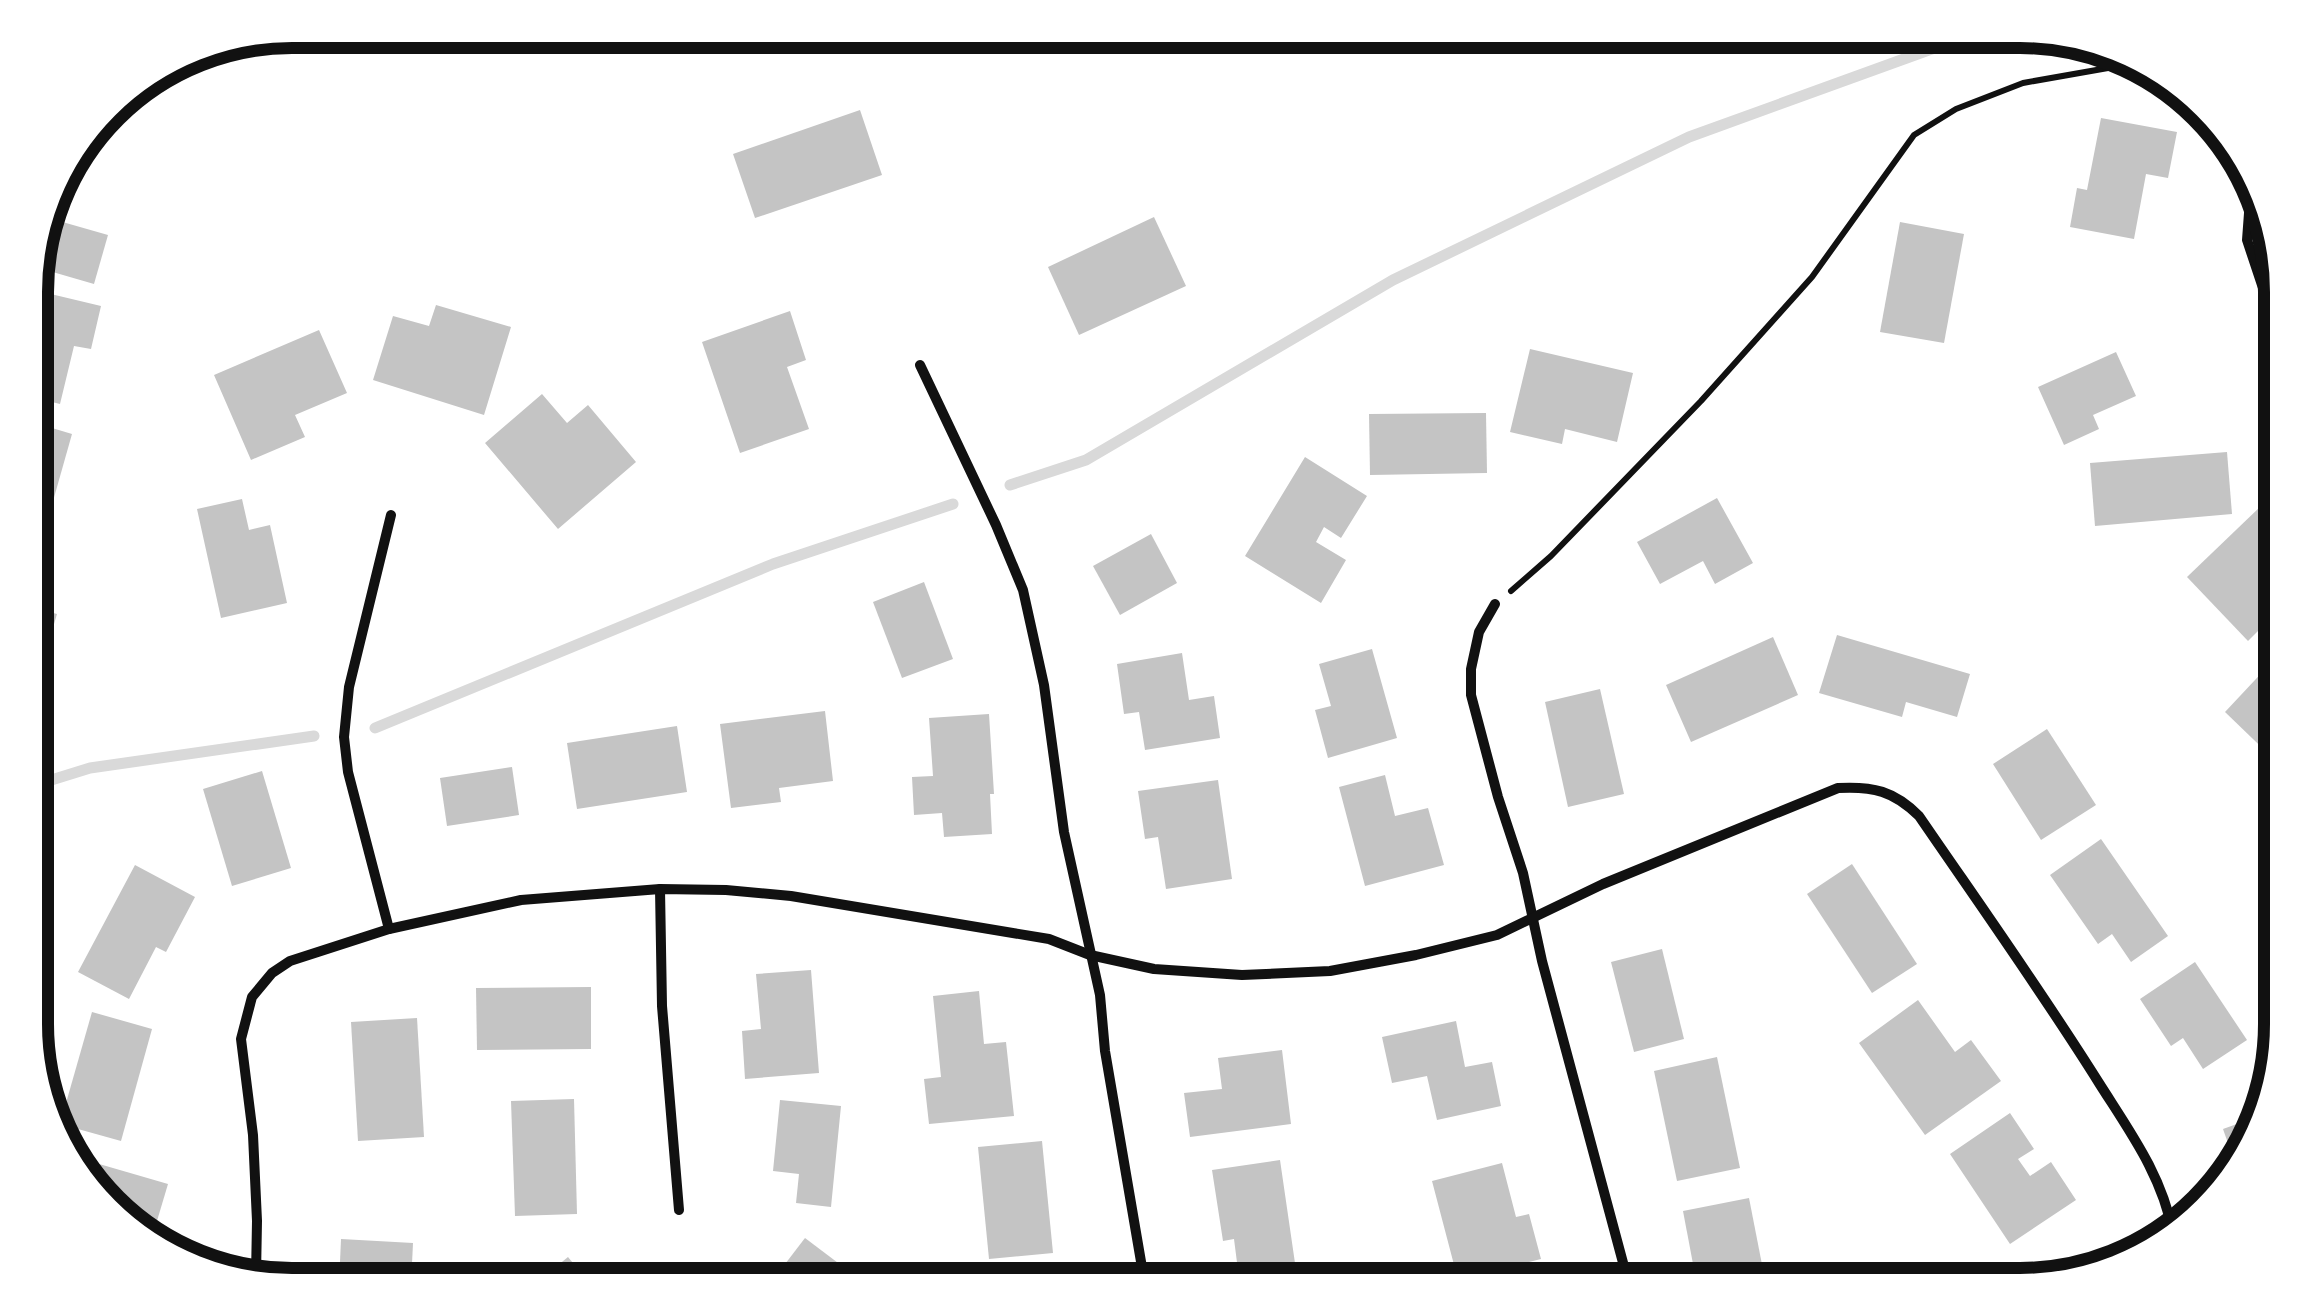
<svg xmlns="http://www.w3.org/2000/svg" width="2312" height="1315" font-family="Lato,sans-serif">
<rect width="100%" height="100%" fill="#fff"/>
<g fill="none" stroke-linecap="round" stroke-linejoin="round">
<!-- stream -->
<g stroke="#d9d9d9" stroke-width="11">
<path d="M 1010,485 L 1086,460 L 1393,280 L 1689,137 L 1984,30"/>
<path d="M 375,728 L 773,564 L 953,504"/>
<path d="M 32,786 L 90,768 L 314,736"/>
</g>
</g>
<!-- building -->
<g fill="#c4c4c4">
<path d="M 860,110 L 882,175 L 755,218 L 733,154 Z"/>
<path d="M 2101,118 L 2177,132 L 2168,178 L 2146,174 L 2134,239 L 2070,227 L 2077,188 L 2087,190 Z"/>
<path d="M 45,217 L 108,235 L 94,284 L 32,266 Z"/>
<path d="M 1154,217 L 1186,286 L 1079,335 L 1048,267 Z"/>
<path d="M 1900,222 L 1964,234 L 1944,343 L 1880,332 Z"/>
<path d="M 34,290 L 101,306 L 91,349 L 74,346 L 60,404 L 32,397 Z"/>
<path d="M 436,305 L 511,327 L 484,415 L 373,380 L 393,316 L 429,326 Z"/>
<path d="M 790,311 L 806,360 L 787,367 L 809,429 L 740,453 L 702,342 Z"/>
<path d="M 319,330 L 347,393 L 295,415 L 305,437 L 251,460 L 214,375 Z"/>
<path d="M 1530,349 L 1633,373 L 1617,442 L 1565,429 L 1562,444 L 1510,432 Z"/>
<path d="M 2116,352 L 2136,396 L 2093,415 L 2099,429 L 2064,445 L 2038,387 Z"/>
<path d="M 542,394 L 567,423 L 588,405 L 636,462 L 558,529 L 485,443 Z"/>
<path d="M 1486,413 L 1487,473 L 1370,475 L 1369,414 Z"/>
<path d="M 32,422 L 72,434 L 44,533 L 32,529 Z"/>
<path d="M 2227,452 L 2232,514 L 2095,526 L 2090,463 Z"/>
<path d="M 1305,457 L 1367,496 L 1341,538 L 1324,527 L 1316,542 L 1346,560 L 1321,603 L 1245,556 Z"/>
<path d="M 1717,498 L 1753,563 L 1715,584 L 1703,561 L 1660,584 L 1637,542 Z"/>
<path d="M 242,499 L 249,530 L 270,525 L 287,603 L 221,618 L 197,509 Z"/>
<path d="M 2261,506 L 2281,527 L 2281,608 L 2248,641 L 2187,577 Z"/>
<path d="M 1151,534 L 1177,583 L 1120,615 L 1093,566 Z"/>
<path d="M 32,552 L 49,557 L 35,608 L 57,614 L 41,668 L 32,665 Z"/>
<path d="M 924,582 L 953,659 L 902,678 L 873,602 Z"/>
<path d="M 1837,635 L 1970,674 L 1957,717 L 1906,702 L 1902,717 L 1819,693 Z"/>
<path d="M 1773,637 L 1798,695 L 1691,742 L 1666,685 Z"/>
<path d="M 1372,649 L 1397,738 L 1328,758 L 1315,710 L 1331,706 L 1319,664 Z"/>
<path d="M 1182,653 L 1189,700 L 1214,696 L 1220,738 L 1145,750 L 1139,712 L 1124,714 L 1117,664 Z"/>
<path d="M 2270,664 L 2281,675 L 2281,766 L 2225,712 Z"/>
<path d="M 32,686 L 45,690 L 33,733 L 32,732 Z"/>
<path d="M 1600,689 L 1624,794 L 1568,807 L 1545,702 Z"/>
<path d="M 825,711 L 833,781 L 779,788 L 781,802 L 731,808 L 720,724 Z"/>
<path d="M 989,714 L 994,794 L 990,794 L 992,834 L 944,837 L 942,813 L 914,815 L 912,777 L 933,776 L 929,718 Z"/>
<path d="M 677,726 L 687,792 L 577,809 L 567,743 Z"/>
<path d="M 2047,729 L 2096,805 L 2041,840 L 1993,764 Z"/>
<path d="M 512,767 L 519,815 L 447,826 L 440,778 Z"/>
<path d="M 262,771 L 291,868 L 232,886 L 203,789 Z"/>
<path d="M 1385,775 L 1395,816 L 1428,808 L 1444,865 L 1365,886 L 1339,787 Z"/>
<path d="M 1218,780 L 1232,879 L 1166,889 L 1158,837 L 1145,839 L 1138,791 Z"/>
<path d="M 2101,839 L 2168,936 L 2131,962 L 2112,934 L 2098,944 L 2050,875 Z"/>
<path d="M 1852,864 L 1917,964 L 1872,993 L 1807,894 Z"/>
<path d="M 135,865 L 195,897 L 166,952 L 156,947 L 129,999 L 78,972 Z"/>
<path d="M 1662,949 L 1684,1039 L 1634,1052 L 1611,962 Z"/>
<path d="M 2195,962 L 2247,1040 L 2203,1069 L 2183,1038 L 2171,1046 L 2140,999 Z"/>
<path d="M 811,970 L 819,1073 L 745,1079 L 742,1031 L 761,1029 L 756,974 Z"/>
<path d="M 591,987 L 591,1049 L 477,1050 L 476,988 Z"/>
<path d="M 979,991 L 984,1044 L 1006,1042 L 1014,1116 L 929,1124 L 924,1079 L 941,1077 L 933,996 Z"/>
<path d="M 1918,1000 L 1955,1052 L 1971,1040 L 2001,1081 L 1925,1135 L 1859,1043 Z"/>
<path d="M 92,1012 L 152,1029 L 121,1141 L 60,1124 Z"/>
<path d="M 417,1018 L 424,1137 L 358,1141 L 351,1022 Z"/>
<path d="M 1456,1021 L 1465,1067 L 1492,1062 L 1501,1106 L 1437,1120 L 1427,1076 L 1392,1083 L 1382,1037 Z"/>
<path d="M 1282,1050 L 1291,1124 L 1190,1137 L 1184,1093 L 1222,1089 L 1218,1058 Z"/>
<path d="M 1717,1057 L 1740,1168 L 1677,1181 L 1654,1071 Z"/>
<path d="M 574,1099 L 577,1214 L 515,1216 L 511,1101 Z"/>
<path d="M 780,1100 L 841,1106 L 831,1207 L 796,1203 L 799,1174 L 773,1171 Z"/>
<path d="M 2010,1113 L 2034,1149 L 2018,1159 L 2030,1176 L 2051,1162 L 2076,1200 L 2010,1244 L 1950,1154 Z"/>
<path d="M 2259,1116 L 2247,1154 L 2236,1166 L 2223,1129 Z"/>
<path d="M 1042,1141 L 1053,1253 L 989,1259 L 978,1147 Z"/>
<path d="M 82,1159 L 168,1184 L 151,1241 L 78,1173 Z"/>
<path d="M 1280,1160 L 1296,1270 L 1239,1278 L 1234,1239 L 1223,1241 L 1212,1170 Z"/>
<path d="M 1502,1163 L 1516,1217 L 1529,1214 L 1541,1259 L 1458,1280 L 1432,1181 Z"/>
<path d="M 1749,1198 L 1766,1285 L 1697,1285 L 1683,1211 Z"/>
<path d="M 805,1238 L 862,1281 L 859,1285 L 769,1285 Z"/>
<path d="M 341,1239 L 413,1243 L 411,1285 L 339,1285 Z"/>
<path d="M 568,1257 L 591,1285 L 534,1285 Z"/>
<path d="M 2006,1269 L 2046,1281 L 2037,1284 L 2002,1284 Z"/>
</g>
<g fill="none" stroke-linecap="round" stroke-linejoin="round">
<!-- path -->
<path stroke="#111" stroke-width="6" d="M 1511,591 L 1551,556 L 1701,401 L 1812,277 L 1914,135 L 1956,109 L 2023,83 L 2142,62"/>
<!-- minor -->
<g stroke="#111" stroke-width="10">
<path d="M 2251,186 L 2247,240 L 2281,342"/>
<path d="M 920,365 L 996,525 L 1023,590 L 1044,685 L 1064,832 L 1100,995 L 1105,1051 L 1145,1285"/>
<path d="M 1495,604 L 1479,632 L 1471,669 L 1471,695 L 1498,797 L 1523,873 L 1542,961 L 1629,1285"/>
<path d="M 660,889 L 662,1006 L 679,1210"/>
<path d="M 389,929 L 348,772 L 344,737 L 349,687 L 391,515"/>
<path d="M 256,1276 L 257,1221 L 253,1135 L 241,1039 L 252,997 L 272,973 L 290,961 L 389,929 L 521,900 L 660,889 L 726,890 L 791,896 L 1049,939 L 1090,955 L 1154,969 L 1242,975 L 1330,971 L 1416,955 L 1497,935 L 1603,884 L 1838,788 C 1873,786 1894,791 1919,816 C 1980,905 2042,992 2099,1083 C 2130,1132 2162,1175 2173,1233"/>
</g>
</g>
<!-- crop -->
<path d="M0 0H2312V1315H0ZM292 48H2020A244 244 0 0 1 2264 292V1024A244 244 0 0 1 2020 1268H292A244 244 0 0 1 48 1024V292A244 244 0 0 1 292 48Z" fill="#fff" fill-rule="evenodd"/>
<path fill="none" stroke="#111" stroke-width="12" d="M292 48H2020A244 244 0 0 1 2264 292V1024A244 244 0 0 1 2020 1268H292A244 244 0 0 1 48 1024V292A244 244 0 0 1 292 48Z"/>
</svg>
